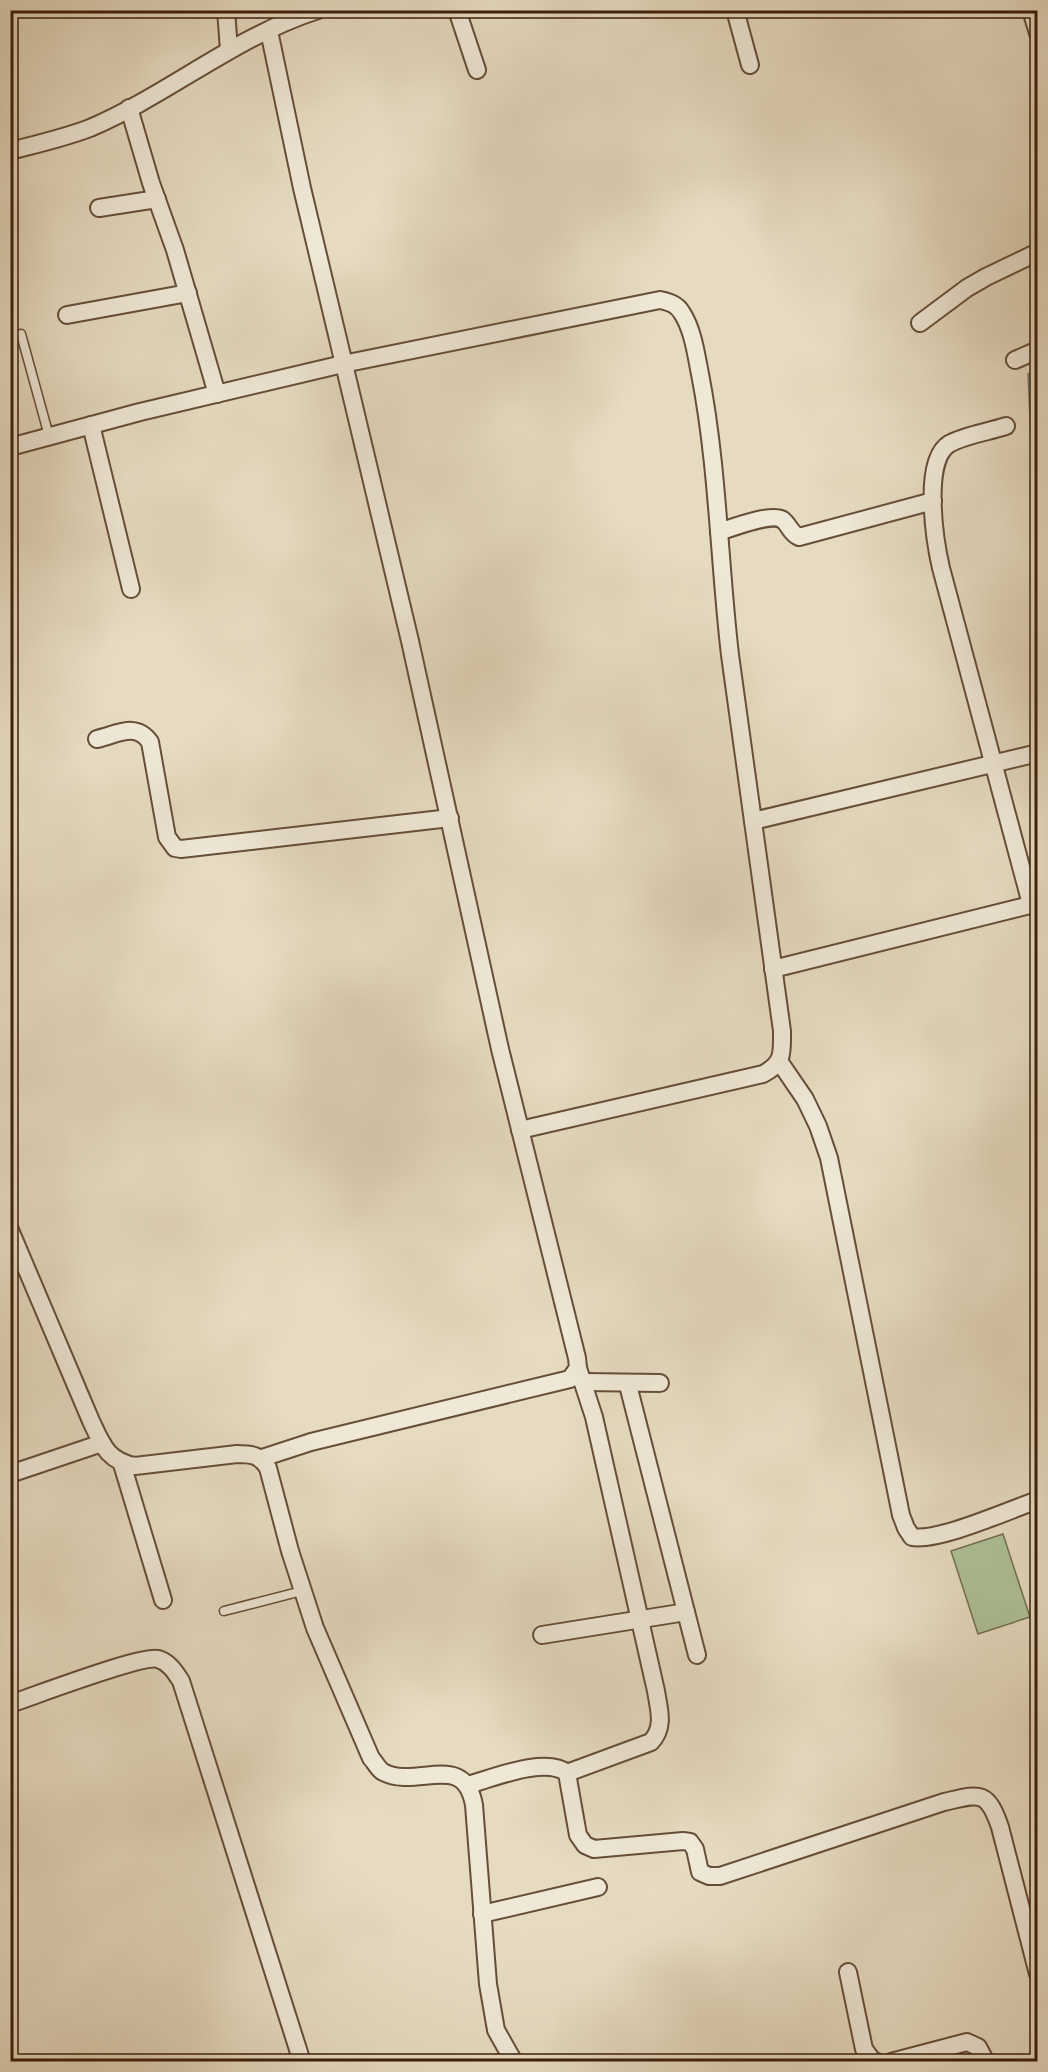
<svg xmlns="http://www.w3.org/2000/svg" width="1048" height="2072" font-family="'Libre Caslon Text',serif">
<rect width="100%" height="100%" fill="#e6dbc1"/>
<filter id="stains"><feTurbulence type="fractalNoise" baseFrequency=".00333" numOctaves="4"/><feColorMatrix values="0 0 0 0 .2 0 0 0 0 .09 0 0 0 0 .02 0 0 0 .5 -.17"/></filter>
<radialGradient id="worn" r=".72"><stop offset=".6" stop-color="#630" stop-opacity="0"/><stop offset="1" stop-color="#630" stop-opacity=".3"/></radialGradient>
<!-- green -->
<path fill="#aec198" stroke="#757052" stroke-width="1.5" d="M 1003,1534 L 1030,1617 L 978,1634 L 951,1551 Z"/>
<!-- water -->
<path fill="#97bab9" stroke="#737c73" stroke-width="1.5" d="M 1037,370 L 1037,482 L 1032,464 L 1028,374 Z"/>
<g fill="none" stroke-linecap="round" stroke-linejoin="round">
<!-- shore -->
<path stroke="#6a6c62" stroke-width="1.5" d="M 1038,376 L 1034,380 L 1038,445"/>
<defs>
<g id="lane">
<path d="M 21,334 L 49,436"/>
<path d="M 224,1611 L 302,1591"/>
</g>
<g id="street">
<path d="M 226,10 L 229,50"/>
<path d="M 457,10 L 477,70"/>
<path d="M 735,10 L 750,65"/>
<path d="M 1031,10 L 1038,33"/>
<path d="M 129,108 L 151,183 L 175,250 L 217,394"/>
<path d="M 10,151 C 37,144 64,138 90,128 C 169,94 236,36 318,10"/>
<path d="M 99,208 L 157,199"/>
<path d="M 67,315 L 188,293"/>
<path d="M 920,323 L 967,288 L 986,277 L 1038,252"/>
<path d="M 1015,360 L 1038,350"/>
<path d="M 91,425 L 131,589"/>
<path d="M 1006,426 C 988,432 965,435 949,444 C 922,461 935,542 941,568 L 1031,904"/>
<path d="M 10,447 L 140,412 L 343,364 L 660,300 C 669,302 677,304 682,313 C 693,330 696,354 700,374 C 718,466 719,561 730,655 L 782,1031 C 782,1053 784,1063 763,1074 L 520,1130"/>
<path d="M 719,532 C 731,528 773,512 783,520 C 790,526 790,533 799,537 L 933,501"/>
<path d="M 97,739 C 118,734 136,722 150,742 L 167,837 L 175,848 L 181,849 L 450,818"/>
<path d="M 753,821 L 1038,753"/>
<path d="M 773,969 L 1038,903"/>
<path d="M 779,1061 L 805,1099 L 818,1126 L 829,1158 L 901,1515 L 906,1528 L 912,1537 C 938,1542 1009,1510 1038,1500"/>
<path d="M 10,1230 L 91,1421 C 102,1444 107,1461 135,1466 L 237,1454 C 252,1454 260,1455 268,1468 L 290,1551 L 315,1628 L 371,1758 C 375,1762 378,1769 383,1772 C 417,1790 464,1750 474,1805 L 488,1984 L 496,2030 L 514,2062"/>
<path d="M 584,1382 L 660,1383"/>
<path d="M 629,1389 L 697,1655"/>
<path d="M 262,1458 L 311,1442 L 570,1379 L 578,1368 L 577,1358 L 500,1049 L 410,641 L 302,188 L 269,31"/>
<path d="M 122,1464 L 163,1600"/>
<path d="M 10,1474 L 102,1443"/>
<path d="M 542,1635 L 686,1612"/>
<path d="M 10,1704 C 34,1696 141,1655 158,1659 C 169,1662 175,1672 181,1681 L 302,2062"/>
<path d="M 567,1773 L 651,1742 C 665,1727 659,1710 656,1691 L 594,1417 L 578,1368"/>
<path d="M 468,1785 C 493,1778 546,1756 567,1773 L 578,1835 L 585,1845 L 594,1849 L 683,1841 L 690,1842 L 695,1849 L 700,1872 L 709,1876 L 720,1876 L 944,1802 C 979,1794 987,1789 1000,1827 L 1038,1974"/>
<path d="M 482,1914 L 598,1887"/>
<path d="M 848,1972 L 864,2049 L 872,2060 L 877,2062"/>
<path d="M 891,2062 L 967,2042 L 978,2047 L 986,2062"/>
</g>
</defs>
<!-- lane casing -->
<use href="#lane" stroke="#664e38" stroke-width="11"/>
<!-- street casing -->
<use href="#street" stroke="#664e38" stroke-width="20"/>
<!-- lane -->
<use href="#lane" stroke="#efe8d7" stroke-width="8"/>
<!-- street -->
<use href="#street" stroke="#efe8d7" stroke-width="16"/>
</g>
<!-- margin -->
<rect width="1048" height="2072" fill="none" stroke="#e6dbc1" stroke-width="36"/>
<rect x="12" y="12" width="1024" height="2048" fill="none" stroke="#3c1f0b" stroke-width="3"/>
<rect x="18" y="18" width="1012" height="2036" fill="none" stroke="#3c1f0b" stroke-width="1.5"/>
<rect width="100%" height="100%" filter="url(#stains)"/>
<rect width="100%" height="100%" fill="url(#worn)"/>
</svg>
